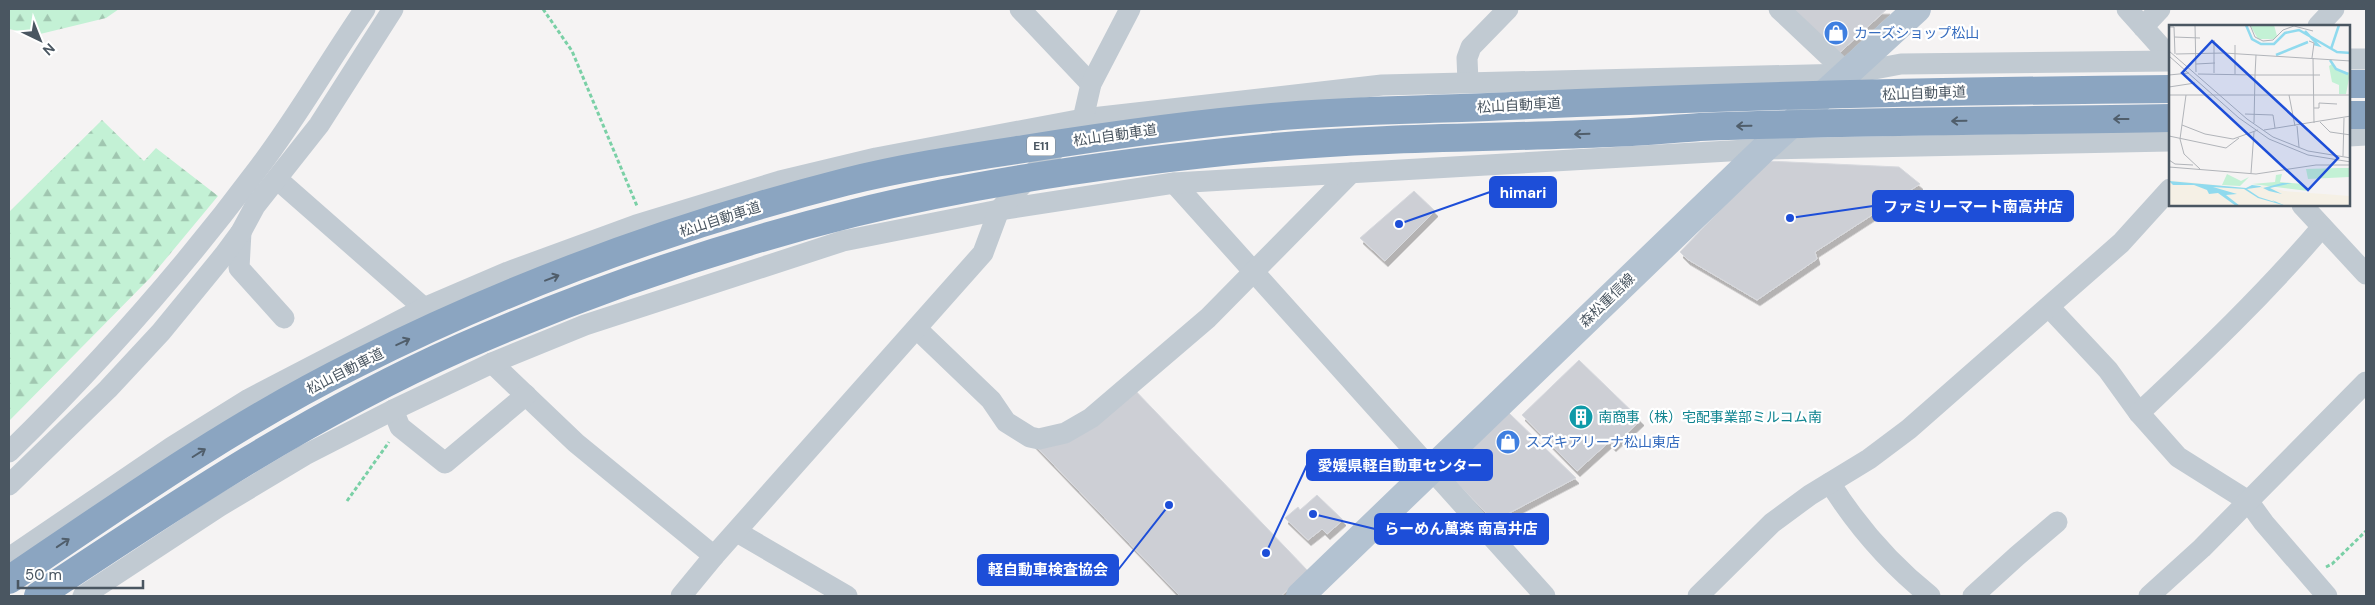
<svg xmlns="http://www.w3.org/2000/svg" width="2375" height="605" font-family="'DM Sans','Noto Sans JP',sans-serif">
<defs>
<pattern id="forest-firs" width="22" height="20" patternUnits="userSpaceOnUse" patternTransform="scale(1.25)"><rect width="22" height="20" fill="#c3f1d5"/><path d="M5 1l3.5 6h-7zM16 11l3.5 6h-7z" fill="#a0c6b0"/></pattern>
<filter id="shadow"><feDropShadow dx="3" dy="5.5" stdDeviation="0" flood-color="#0004"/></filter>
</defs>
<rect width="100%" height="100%" fill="#f5f3f3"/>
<!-- forest -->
<g fill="url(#forest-firs)">
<path d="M 9,9 L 119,9 L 106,18 L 36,35 L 9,29 Z"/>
<path d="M 102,120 L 144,161 L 156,148 L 218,196 L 150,278 L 9,421 L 9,212 Z"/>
</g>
<!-- building -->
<g fill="#cdcfd5" stroke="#d7d9de" filter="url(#shadow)">
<path d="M 1786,9 L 1887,9 L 1835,57 Z"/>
<path d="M 1767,161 L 1899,167 L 1920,184 L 1815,252 L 1817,259 L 1757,300 L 1687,259 L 1680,252 Z"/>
<path d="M 1414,191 L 1435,211 L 1385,261 L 1360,238 Z"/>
<path d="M 1579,360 L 1641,420 L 1613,446 L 1609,442 L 1577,471 L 1522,415 Z"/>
<path d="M 1131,386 L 1308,571 L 1281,596 L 1180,596 L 1030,440 L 1064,432 Z"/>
<path d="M 1509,413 L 1576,478 L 1494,521 L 1445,471 Z"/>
<path d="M 1317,495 L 1343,520 L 1327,534 L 1322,529 L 1308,540 L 1285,518 L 1298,507 L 1300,510 Z"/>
</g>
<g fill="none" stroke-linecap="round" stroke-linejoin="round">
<!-- path -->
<g stroke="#7ad0a6" stroke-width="3" stroke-dasharray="4 2.5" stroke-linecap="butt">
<path d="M 543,9 L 572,51 L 637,206"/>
<path d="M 347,501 L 389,442"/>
<path d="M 2326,567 L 2332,564 L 2366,531"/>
</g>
<!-- minor -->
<g stroke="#c1cad2" stroke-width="21">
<path d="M 1020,9 L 1091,84"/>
<path d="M 1779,9 L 1848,74"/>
<path d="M 2127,9 L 2170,57"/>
<path d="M 2318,26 L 2334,9"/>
<path d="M 2143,27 L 2160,9"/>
<path d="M 2349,59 L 2366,59"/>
<path d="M 1468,82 L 1467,58 L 1471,47 L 1508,9"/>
<path d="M 2349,136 L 2366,135"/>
<path d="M 277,179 L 424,308"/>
<path d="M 1174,183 L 1545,596"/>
<path d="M 2302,205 L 2366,274"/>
<path d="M 241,232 L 239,268 L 284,318"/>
<path d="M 2049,307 L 2108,370 L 2139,413 L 2178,457 L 2248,501 L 2264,523 L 2327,596"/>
<path d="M 917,329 L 991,400 L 1006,422 L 1030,437 L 1039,439 L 1065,433 L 1091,418 L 1208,318 L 1351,173"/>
<path d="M 492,363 L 576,443 L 714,556"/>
<path d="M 393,410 L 400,427 L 445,463 L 526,395"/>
<path d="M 2139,413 C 2204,352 2264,295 2322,227"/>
<path d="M 9,452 C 100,363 184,268 260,166 C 298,116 329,61 365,9"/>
<path d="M 1830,483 C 1857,526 1890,564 1930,596"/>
<path d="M 9,485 L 108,389 L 161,332 L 224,255 L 241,232 L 255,206 L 319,125 L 393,9"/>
<path d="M 737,532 L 847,596"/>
<path d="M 9,558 L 172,447 L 249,399 L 424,308 L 508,272 L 636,225 L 780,181 L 876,158 L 1083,119 L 1382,85 L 1848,74 L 1901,64 L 2170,61"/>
<path d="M 83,596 L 220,506 L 305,455 L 393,410 L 492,363 L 585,325 L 843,241 L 999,210 L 1174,183 L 1764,149 L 2170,141"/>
<path d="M 681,596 L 714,556 L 983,253 L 999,210 L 1083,119 L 1091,84 L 1130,9"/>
<path d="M 1698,596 L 1772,523 L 1810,495 L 1869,459 L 1909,429 L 2121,243 L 2170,189"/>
<path d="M 1973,596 L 2017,556 L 2057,522"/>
<path d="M 2149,596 L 2202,548 L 2366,382"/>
</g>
<!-- major -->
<path stroke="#b3c2d1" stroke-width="28" d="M 1300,596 L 1764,149 L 1917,9"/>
<!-- highway -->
<g stroke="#8ba5c1" stroke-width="28">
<path d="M 2349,84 L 2366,84"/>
<path d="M 2349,115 L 2366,115"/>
<path d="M 9,580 C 121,504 233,425 356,364 C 511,286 677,225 845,182 C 904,167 965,158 1024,149 C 1106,136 1189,124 1272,117 C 1344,110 1416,110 1488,107 C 1715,96 1943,91 2170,89"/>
<path d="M 38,596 C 175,505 311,414 462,347 C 588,292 721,246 854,213 C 991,179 1134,160 1274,147 C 1386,137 1498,138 1610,133 C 1640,132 1670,129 1700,127 C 1856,121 2013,121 2170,118"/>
</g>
</g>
<!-- one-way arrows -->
<defs><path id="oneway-shaft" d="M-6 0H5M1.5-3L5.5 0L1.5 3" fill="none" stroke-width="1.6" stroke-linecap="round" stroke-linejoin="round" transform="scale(1.25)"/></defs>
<g stroke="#505e6b">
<use href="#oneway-shaft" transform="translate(2121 119) rotate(180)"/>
<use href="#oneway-shaft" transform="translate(1959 121) rotate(179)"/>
<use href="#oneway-shaft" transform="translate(1744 126) rotate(179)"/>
<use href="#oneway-shaft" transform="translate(1582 134) rotate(178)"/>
<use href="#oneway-shaft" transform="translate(552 278) rotate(-21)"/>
<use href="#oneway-shaft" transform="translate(403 342) rotate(-25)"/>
<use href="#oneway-shaft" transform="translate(199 453) rotate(-32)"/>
<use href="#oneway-shaft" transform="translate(63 543) rotate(-34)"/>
</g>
<!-- icons -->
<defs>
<symbol id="shop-disc" viewBox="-11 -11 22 22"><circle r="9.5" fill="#3f7fe0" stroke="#fff"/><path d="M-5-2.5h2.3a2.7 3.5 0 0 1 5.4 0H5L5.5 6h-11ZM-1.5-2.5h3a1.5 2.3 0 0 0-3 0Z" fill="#fff"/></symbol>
<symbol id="building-disc" viewBox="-11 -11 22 22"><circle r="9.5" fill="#0f9aa8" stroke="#fff"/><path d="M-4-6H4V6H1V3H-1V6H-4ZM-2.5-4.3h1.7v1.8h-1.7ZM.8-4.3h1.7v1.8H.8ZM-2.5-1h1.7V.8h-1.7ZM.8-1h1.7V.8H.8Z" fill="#fff"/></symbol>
</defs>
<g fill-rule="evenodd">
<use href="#shop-disc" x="1822" y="19" width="28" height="28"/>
<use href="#building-disc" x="1567" y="403" width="28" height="28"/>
<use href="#shop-disc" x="1494" y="428" width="28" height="28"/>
</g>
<g text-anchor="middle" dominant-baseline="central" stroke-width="4.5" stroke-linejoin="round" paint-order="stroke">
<!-- shield labels -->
<rect fill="#fff" stroke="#808990" stroke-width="1" x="1027" y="136.5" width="28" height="19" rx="4"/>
<g font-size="12" font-weight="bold" fill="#4a5661">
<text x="1041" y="146">E11</text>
</g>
<!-- shop labels -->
<g font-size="14" fill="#366cbe" stroke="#fff" text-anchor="start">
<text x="1854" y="33">カーズショップ松山</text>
<text x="1526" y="442">スズキアリーナ松山東店</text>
</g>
<!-- street labels -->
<g font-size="14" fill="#4a5661" stroke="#fff">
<text transform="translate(1924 93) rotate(-2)">松山自動車道</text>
<text transform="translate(1519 105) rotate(-3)">松山自動車道</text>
<text transform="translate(1115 135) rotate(-8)">松山自動車道</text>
<text transform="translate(720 219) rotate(-18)">松山自動車道</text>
<text transform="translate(1607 300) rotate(-44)">森松重信線</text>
<text transform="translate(345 371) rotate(-27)">松山自動車道</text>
</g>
<!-- culture labels -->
<g font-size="14" fill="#0d838f" stroke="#fff" text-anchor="start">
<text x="1598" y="417">南商事（株）宅配事業部ミルコム南</text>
</g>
</g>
<!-- overview -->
<g transform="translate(2169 25)">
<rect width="181" height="181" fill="#f5f3f3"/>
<path d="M 81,0 L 105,0 L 108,11 L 105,14 L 89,14 ZM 163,39 L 167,44 L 181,48 L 177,69 L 170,69 L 170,60 L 163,57 L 160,41 Z" fill="#c3f1d5"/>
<path d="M 169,143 L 181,143 L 180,152 L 139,154 L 137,144 ZM 58,149 L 72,156 L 80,152 L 71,161 L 53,160 ZM 113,149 L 111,157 L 134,159 L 139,166 L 83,159 L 106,157 L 107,150 Z" fill="#c3f1d5"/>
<path d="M 0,155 L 77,163 L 98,161 L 115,166 L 181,171 L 181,181 L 0,181 Z" fill="#f5f0e5"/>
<path d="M 0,156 L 77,163 L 83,160 L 91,161 L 94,163 L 113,158 L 123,158 L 101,163 L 113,169 L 100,166 L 92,162 L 78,164 L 90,172 L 106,177 L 103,175 L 117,181 L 89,173 L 75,164 L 44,162 L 68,169 L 57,170 L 71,181 L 67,181 L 49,168 L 40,169 L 38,165 L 25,160 L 4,160 Z" fill="#90daee"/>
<path fill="none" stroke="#90daee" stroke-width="2.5" d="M 77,0 L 83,14 L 92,19 L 105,19 L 116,8 L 130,5 L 168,27 L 182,28M 136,6 L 149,20 L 145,19M 162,24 L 170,0M 107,30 L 139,17M 161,35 L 167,44 L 179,49"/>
<path fill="none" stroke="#b1b4b9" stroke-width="1" d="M 26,0 L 27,47M 81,0 L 86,12 L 94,16 L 104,15 L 114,5 L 125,1 L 144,6M 0,2 L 5,2 L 6,29M 5,12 L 31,13M 45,15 L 45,48M 140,16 L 145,18 L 143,33M 0,26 L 78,94 L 104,112 L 139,126 L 182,133M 7,29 L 55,28 L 182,36M 87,30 L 86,50 L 151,50M 0,31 L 70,93 L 100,114 L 139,130 L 182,137M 144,33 L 145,98M 27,39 L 46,38M 29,49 L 86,50 L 85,98M 66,49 L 66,20M 0,50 L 20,48M 0,62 L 26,58M 0,70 L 182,70M 17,70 L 11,114 L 15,129 L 31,144M 120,70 L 126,101M 145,83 L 150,83 L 150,78 L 168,79M 76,89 L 104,90 L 106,103M 151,97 L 161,107 L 182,110M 13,100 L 36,109 L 64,114 L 89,105M 128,101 L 130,122M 95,105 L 182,91M 0,111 L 57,123 L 70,113M 174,131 L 175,93M 0,135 L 6,139 L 24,140M 0,142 L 87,149 L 147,140 L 182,140M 82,148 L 85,107"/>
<path fill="#1d4ed8" fill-opacity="0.15" stroke="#1d4ed8" stroke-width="2.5" d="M 43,16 L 169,133 L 139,165 L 13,48 Z"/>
<rect width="181" height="181" fill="none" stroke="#4a5661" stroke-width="2.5"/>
</g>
<!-- callouts -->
<path fill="none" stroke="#1d4ed8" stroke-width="2" d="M1399 224L1490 192M1790 218L1873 206M1266 553L1307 465M1313 514L1375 529M1169 505L1118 570"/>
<g fill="#1d4ed8" stroke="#fff" stroke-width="2">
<circle cx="1399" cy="224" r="5"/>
<circle cx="1790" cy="218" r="5"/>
<circle cx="1266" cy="553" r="5"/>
<circle cx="1313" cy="514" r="5"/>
<circle cx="1169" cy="505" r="5"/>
</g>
<g fill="#1d4ed8" stroke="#1d4ed8" stroke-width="2">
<rect x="1490" y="177" width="66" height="30" rx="5"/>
<rect x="1873" y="191" width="200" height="30" rx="5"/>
<rect x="1307" y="450" width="185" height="30" rx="5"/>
<rect x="1375" y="514" width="173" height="30" rx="5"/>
<rect x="978" y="555" width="140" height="30" rx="5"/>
</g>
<g font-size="15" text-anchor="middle" font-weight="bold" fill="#fff">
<text x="1523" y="198">himari</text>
<text x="1973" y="212">ファミリーマート南高井店</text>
<text x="1400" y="471">愛媛県軽自動車センター</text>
<text x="1461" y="534">らーめん萬楽 南高井店</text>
<text x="1048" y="575">軽自動車検査協会</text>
</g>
<!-- border -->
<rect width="2375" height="605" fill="none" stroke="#4a5661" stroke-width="20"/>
<!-- north arrow -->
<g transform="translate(40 40) rotate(137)" stroke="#ffffff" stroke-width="4" paint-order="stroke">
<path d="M0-4L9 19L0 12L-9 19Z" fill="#4a5661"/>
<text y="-8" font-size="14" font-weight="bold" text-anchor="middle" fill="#4a5661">N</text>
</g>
<!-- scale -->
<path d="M18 580v8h125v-8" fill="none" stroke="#4a5661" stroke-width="2.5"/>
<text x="25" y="580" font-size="15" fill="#4a5661" stroke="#ffffff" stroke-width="4" paint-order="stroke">50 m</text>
</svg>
